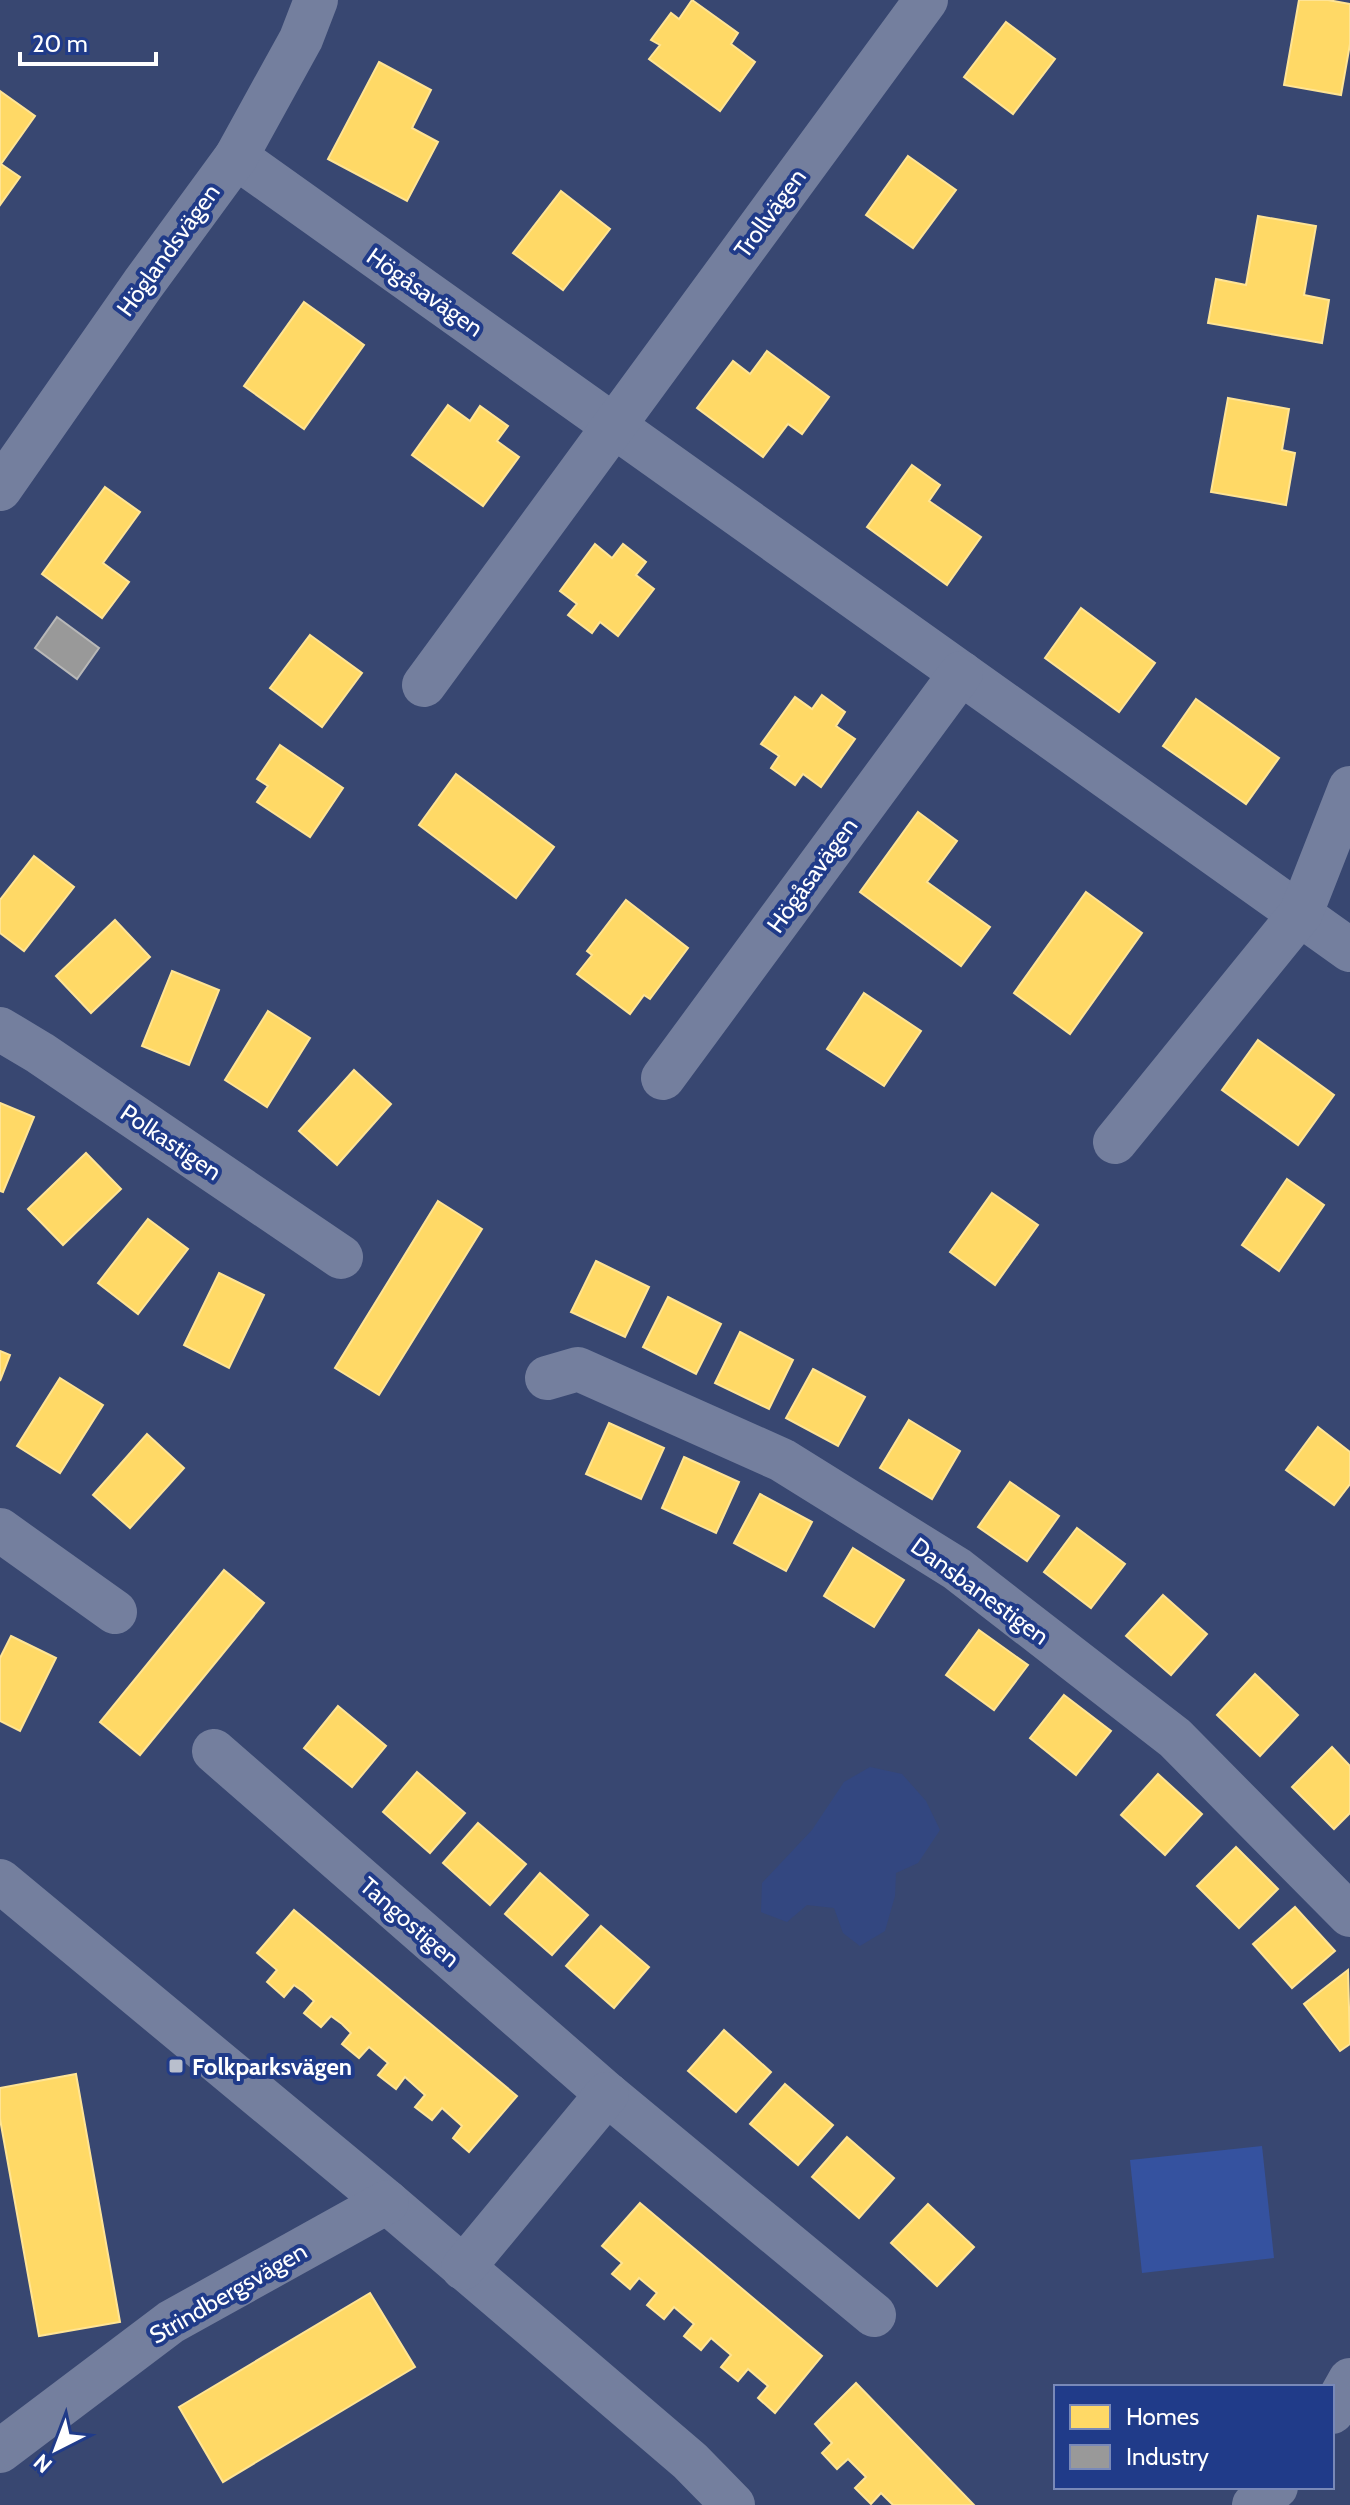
<svg xmlns="http://www.w3.org/2000/svg" width="1350" height="2505" font-family="Cabin,sans-serif">
<rect width="100%" height="100%" fill="#384771"/>
<!-- green -->
<path fill="#35529f" d="M 1262,2146 L 1274,2258 L 1142,2273 L 1130,2160 Z"/>
<!-- water -->
<path fill="#334780" d="M 870,1767 L 902,1774 L 926,1801 L 940,1830 L 918,1863 L 896,1873 L 895,1896 L 885,1931 L 860,1946 L 843,1933 L 834,1908 L 807,1905 L 787,1922 L 761,1912 L 762,1883 L 812,1830 L 844,1782 Z"/>
<!-- homes -->
<g fill="#ffd966" stroke="#ffe494" stroke-width="2">
<path d="M 692,0 L 738,33 L 731,44 L 755,62 L 720,111 L 649,59 L 660,45 L 651,40 L 671,13 L 679,19 Z"/>
<path d="M 1299,0 L 1328,0 L 1350,4 L 1350,44 L 1341,95 L 1284,85 Z"/>
<path d="M 1006,22 L 1055,59 L 1013,114 L 964,77 Z"/>
<path d="M 379,62 L 431,90 L 412,128 L 438,142 L 407,201 L 328,159 Z"/>
<path d="M 0,91 L 35,116 L 1,164 L 20,177 L 0,205 Z"/>
<path d="M 908,156 L 956,190 L 913,248 L 866,215 Z"/>
<path d="M 561,191 L 610,229 L 563,290 L 513,253 Z"/>
<path d="M 1258,216 L 1316,226 L 1304,295 L 1329,300 L 1322,343 L 1208,323 L 1216,279 L 1246,285 Z"/>
<path d="M 304,302 L 364,345 L 304,429 L 244,386 Z"/>
<path d="M 767,351 L 829,397 L 802,434 L 788,424 L 763,457 L 697,408 L 733,361 L 750,374 Z"/>
<path d="M 1228,398 L 1289,409 L 1282,450 L 1295,453 L 1286,505 L 1211,492 Z"/>
<path d="M 448,405 L 470,421 L 480,406 L 508,426 L 497,441 L 519,457 L 483,506 L 412,455 Z"/>
<path d="M 912,465 L 940,485 L 929,501 L 981,537 L 947,585 L 867,527 Z"/>
<path d="M 105,487 L 140,512 L 103,563 L 129,582 L 102,618 L 42,574 Z"/>
<path d="M 595,544 L 612,558 L 623,544 L 646,562 L 636,575 L 654,589 L 618,636 L 600,622 L 592,633 L 568,615 L 577,604 L 560,591 Z"/>
<path d="M 1081,608 L 1155,663 L 1119,712 L 1045,658 Z"/>
<path d="M 310,635 L 362,673 L 322,727 L 270,688 Z"/>
<path d="M 822,695 L 845,712 L 836,726 L 855,739 L 821,787 L 803,774 L 795,785 L 771,768 L 779,756 L 761,744 L 795,697 L 812,709 Z"/>
<path d="M 1196,699 L 1279,758 L 1246,804 L 1163,746 Z"/>
<path d="M 280,745 L 343,788 L 310,837 L 257,802 L 268,786 L 257,779 Z"/>
<path d="M 456,774 L 554,847 L 516,898 L 419,825 Z"/>
<path d="M 918,812 L 957,841 L 927,882 L 990,927 L 961,966 L 860,892 Z"/>
<path d="M 34,856 L 74,887 L 24,951 L 0,933 L 0,900 Z"/>
<path d="M 1086,892 L 1142,933 L 1070,1034 L 1014,993 Z"/>
<path d="M 626,900 L 688,948 L 650,999 L 644,995 L 630,1014 L 577,974 L 592,955 L 587,951 Z"/>
<path d="M 115,920 L 150,957 L 91,1013 L 56,976 Z"/>
<path d="M 172,971 L 219,990 L 189,1065 L 142,1046 Z"/>
<path d="M 864,993 L 921,1031 L 884,1086 L 827,1049 Z"/>
<path d="M 268,1011 L 310,1038 L 267,1107 L 225,1080 Z"/>
<path d="M 1258,1040 L 1334,1095 L 1298,1145 L 1222,1090 Z"/>
<path d="M 354,1070 L 391,1104 L 337,1165 L 299,1131 Z"/>
<path d="M 0,1103 L 34,1117 L 3,1192 L 0,1191 Z"/>
<path d="M 86,1153 L 121,1189 L 63,1245 L 28,1209 Z"/>
<path d="M 1287,1179 L 1324,1205 L 1279,1271 L 1242,1245 Z"/>
<path d="M 992,1193 L 1038,1225 L 995,1285 L 950,1252 Z"/>
<path d="M 438,1201 L 482,1229 L 379,1395 L 335,1368 Z"/>
<path d="M 148,1219 L 188,1249 L 138,1314 L 98,1283 Z"/>
<path d="M 596,1261 L 649,1287 L 625,1337 L 571,1312 Z"/>
<path d="M 219,1273 L 264,1295 L 229,1368 L 184,1345 Z"/>
<path d="M 668,1297 L 721,1324 L 696,1374 L 643,1347 Z"/>
<path d="M 740,1332 L 793,1360 L 769,1409 L 715,1383 Z"/>
<path d="M 0,1351 L 10,1355 L 0,1381 Z"/>
<path d="M 813,1369 L 865,1397 L 838,1446 L 786,1418 Z"/>
<path d="M 60,1378 L 103,1405 L 60,1473 L 17,1446 Z"/>
<path d="M 909,1420 L 960,1451 L 932,1499 L 880,1468 Z"/>
<path d="M 609,1423 L 664,1448 L 641,1499 L 586,1474 Z"/>
<path d="M 1318,1427 L 1350,1452 L 1350,1484 L 1334,1505 L 1286,1470 Z"/>
<path d="M 147,1434 L 184,1468 L 130,1528 L 93,1495 Z"/>
<path d="M 684,1457 L 739,1482 L 716,1533 L 662,1508 Z"/>
<path d="M 1010,1482 L 1059,1516 L 1027,1561 L 978,1527 Z"/>
<path d="M 760,1494 L 812,1522 L 786,1571 L 734,1543 Z"/>
<path d="M 1077,1528 L 1125,1564 L 1091,1608 L 1044,1572 Z"/>
<path d="M 853,1548 L 904,1580 L 874,1627 L 824,1596 Z"/>
<path d="M 224,1570 L 264,1603 L 140,1755 L 100,1722 Z"/>
<path d="M 1163,1595 L 1207,1634 L 1171,1675 L 1126,1636 Z"/>
<path d="M 979,1630 L 1028,1665 L 994,1710 L 946,1675 Z"/>
<path d="M 11,1636 L 56,1658 L 20,1731 L 0,1721 L 0,1658 Z"/>
<path d="M 1255,1674 L 1298,1715 L 1260,1756 L 1217,1715 Z"/>
<path d="M 1064,1695 L 1111,1731 L 1076,1775 L 1030,1738 Z"/>
<path d="M 338,1706 L 386,1746 L 352,1787 L 304,1748 Z"/>
<path d="M 1332,1747 L 1350,1766 L 1350,1813 L 1334,1829 L 1292,1787 Z"/>
<path d="M 417,1772 L 465,1813 L 430,1853 L 383,1812 Z"/>
<path d="M 1158,1774 L 1202,1814 L 1165,1855 L 1121,1815 Z"/>
<path d="M 478,1823 L 526,1864 L 490,1905 L 443,1863 Z"/>
<path d="M 1236,1847 L 1278,1889 L 1239,1928 L 1197,1886 Z"/>
<path d="M 540,1873 L 588,1915 L 552,1955 L 505,1914 Z"/>
<path d="M 1295,1907 L 1335,1951 L 1292,1988 L 1253,1944 Z"/>
<path d="M 294,1910 L 517,2096 L 469,2152 L 453,2138 L 462,2126 L 442,2108 L 432,2120 L 415,2107 L 425,2095 L 405,2077 L 396,2089 L 378,2075 L 388,2063 L 369,2047 L 359,2058 L 342,2044 L 351,2033 L 342,2024 L 331,2016 L 321,2027 L 304,2013 L 314,2001 L 304,1992 L 294,1985 L 284,1997 L 267,1982 L 277,1970 L 257,1953 Z"/>
<path d="M 601,1926 L 649,1967 L 614,2008 L 566,1966 Z"/>
<path d="M 1348,1970 L 1350,2044 L 1340,2051 L 1304,2004 Z"/>
<path d="M 724,2030 L 771,2072 L 736,2112 L 688,2071 Z"/>
<path d="M 76,2074 L 120,2322 L 39,2336 L 0,2119 L 0,2088 Z"/>
<path d="M 785,2084 L 833,2125 L 798,2165 L 750,2124 Z"/>
<path d="M 847,2137 L 894,2178 L 859,2218 L 812,2177 Z"/>
<path d="M 640,2203 L 822,2356 L 775,2413 L 758,2398 L 768,2386 L 748,2369 L 738,2381 L 721,2367 L 731,2355 L 711,2338 L 701,2350 L 684,2336 L 694,2324 L 674,2307 L 664,2319 L 647,2305 L 657,2293 L 639,2278 L 630,2289 L 612,2274 L 622,2263 L 602,2246 Z"/>
<path d="M 928,2204 L 974,2247 L 937,2286 L 891,2243 Z"/>
<path d="M 370,2293 L 415,2367 L 223,2482 L 179,2407 Z"/>
<path d="M 856,2383 L 974,2505 L 893,2505 L 881,2493 L 871,2504 L 855,2488 L 866,2477 L 848,2459 L 837,2469 L 822,2453 L 832,2443 L 815,2424 Z"/>
</g>
<!-- industry -->
<path fill="#999" stroke="#b8b8b8" stroke-width="2" d="M 57,617 L 99,648 L 77,679 L 35,648 Z"/>
<g fill="none" stroke-linecap="round" stroke-linejoin="round">
<!-- minor -->
<g stroke="#747f9e" stroke-width="44">
<path d="M 236,157 L 1350,950"/>
<path d="M 0,489 L 143,284 L 236,157 L 301,39 L 316,0"/>
<path d="M 424,685 L 926,0"/>
<path d="M 0,1029 L 40,1053 L 341,1257"/>
<path d="M 663,1078 L 961,673"/>
<path d="M 1115,1142 L 1301,913 L 1350,788"/>
<path d="M 547,1378 L 578,1369 L 782,1460 L 957,1569 L 1175,1738 L 1350,1915"/>
<path d="M 0,1530 L 115,1612"/>
<path d="M 214,1751 L 607,2094 L 874,2315"/>
<path d="M 0,1881 L 387,2202 L 690,2461 L 733,2505"/>
<path d="M 463,2268 L 607,2094"/>
<path d="M 1332,2412 L 1350,2380"/>
<path d="M 0,2451 L 171,2322 L 387,2202"/>
<path d="M 1254,2505 L 1276,2487"/>
</g>
</g>
<!-- markers -->
<rect fill="#b9bfcd" stroke="#203b89" stroke-width="3" x="168" y="2058" width="16" height="16" rx="4"/>
<g text-anchor="middle" dominant-baseline="central" stroke-width="8" stroke-linejoin="round" paint-order="stroke">
<!-- street labels -->
<g font-size="24" fill="#fff" stroke="#203b89">
<text transform="translate(770 213) rotate(-54)">Trollvägen</text>
<text transform="translate(168 250) rotate(-54)">Höglandsvägen</text>
<text transform="translate(425 292) rotate(35)">Högåsavägen</text>
<text transform="translate(812 875) rotate(-54)">Högåsavägen</text>
<text transform="translate(171 1142) rotate(34)">Polkastigen</text>
<text transform="translate(980 1591) rotate(36)">Dansbanestigen</text>
<text transform="translate(410 1922) rotate(41)">Tangostigen</text>
<text transform="translate(228 2293) rotate(-30)">Strindbergsvägen</text>
</g>
<!-- poi labels -->
<g font-size="24" font-weight="bold" fill="#fff" stroke="#203b89" text-anchor="start">
<text x="192" y="2066">Folkparksvägen</text>
</g>
</g>
<!-- legend -->
<rect x="1054" y="2385" width="280" height="104" fill="#203b89" stroke="#7989b8" stroke-width="2"/>
<rect x="1070" y="2405" width="40" height="24" fill="#ffd966" stroke="#7989b8" stroke-width="2"/>
<text x="1126" y="2425" font-size="24" fill="#ffffff">Homes</text>
<rect x="1070" y="2445" width="40" height="24" fill="#999999" stroke="#7989b8" stroke-width="2"/>
<text x="1126" y="2465" font-size="24" fill="#ffffff">Industry</text>
<!-- north arrow -->
<g transform="translate(56 2449) rotate(222)" stroke="#203b89" stroke-width="6" paint-order="stroke">
<path d="M0-6L14 30L0 20L-14 30Z" fill="#ffffff"/>
<text y="-12" font-size="22" font-weight="bold" text-anchor="middle" fill="#ffffff">N</text>
</g>
<!-- scale -->
<path d="M20 52v12h136v-12" fill="none" stroke="#ffffff" stroke-width="4"/>
<text x="32" y="52" font-size="24" fill="#ffffff" stroke="#203b89" stroke-width="6" paint-order="stroke">20 m</text>
</svg>
